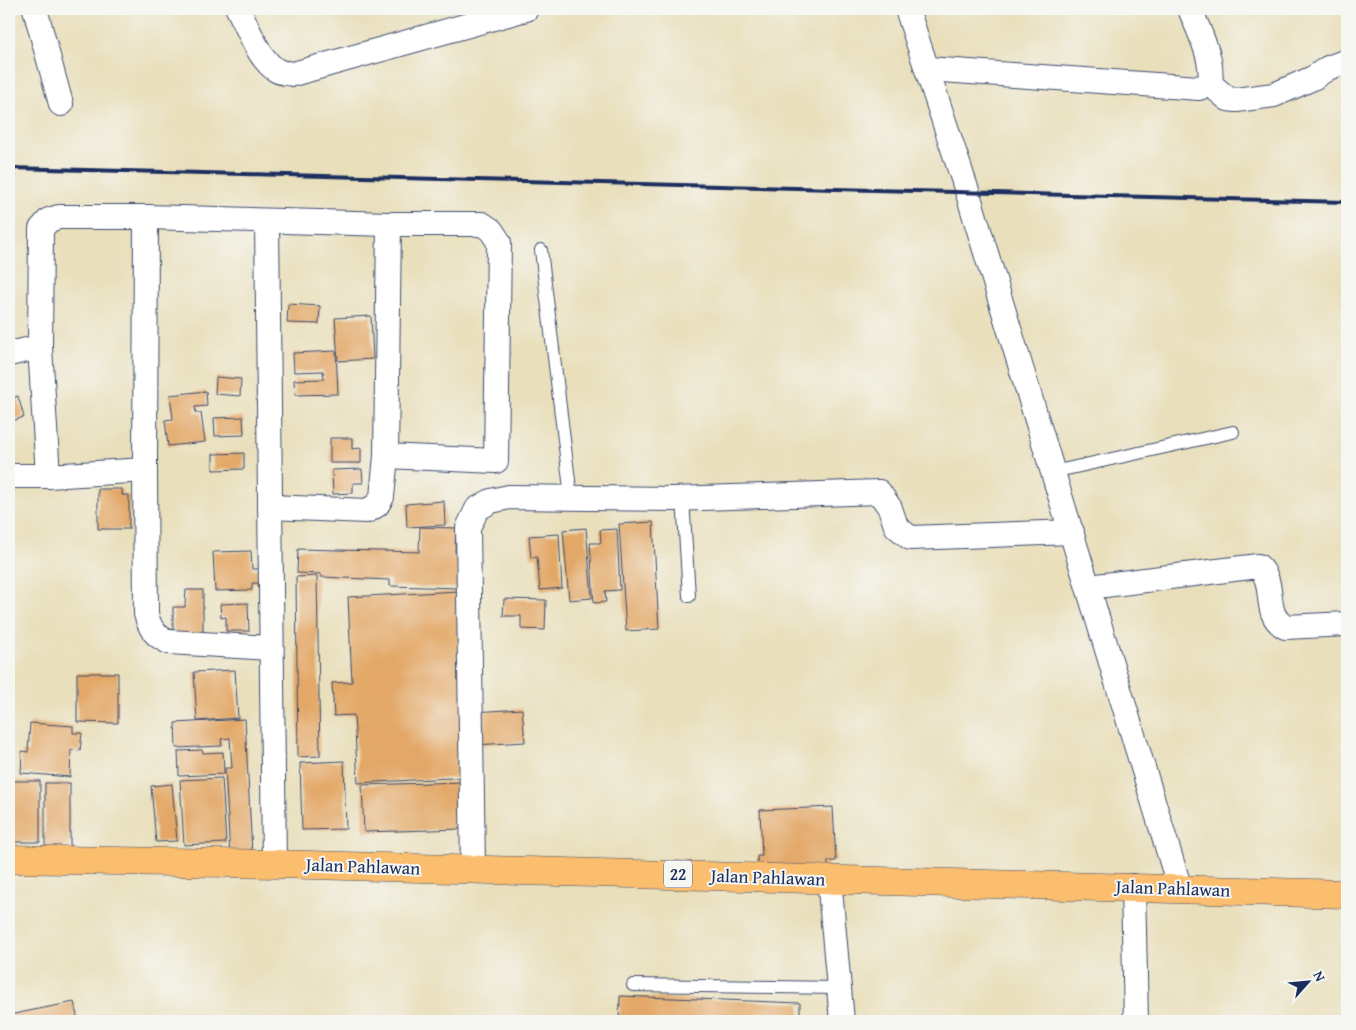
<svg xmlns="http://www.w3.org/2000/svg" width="1356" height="1030" font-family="'Gentium Book Plus',serif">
<rect width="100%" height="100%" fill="#f6f6f2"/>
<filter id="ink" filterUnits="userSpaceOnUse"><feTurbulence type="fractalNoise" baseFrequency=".02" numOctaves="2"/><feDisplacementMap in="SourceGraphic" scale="10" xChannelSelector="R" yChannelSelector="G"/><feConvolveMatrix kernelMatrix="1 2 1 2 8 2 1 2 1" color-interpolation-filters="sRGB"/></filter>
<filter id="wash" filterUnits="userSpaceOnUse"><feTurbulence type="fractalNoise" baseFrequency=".0096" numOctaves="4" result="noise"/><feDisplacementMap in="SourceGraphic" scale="20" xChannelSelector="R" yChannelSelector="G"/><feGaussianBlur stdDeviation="1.12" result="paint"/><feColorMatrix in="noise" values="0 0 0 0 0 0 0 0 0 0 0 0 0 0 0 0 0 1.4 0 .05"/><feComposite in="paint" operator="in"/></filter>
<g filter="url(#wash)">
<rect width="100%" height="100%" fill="#e9dfbb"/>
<g id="blocks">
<!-- building -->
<g fill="#e3a868">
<path d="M 288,304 L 320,306 L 319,324 L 287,323 Z"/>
<path d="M 371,316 L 373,359 L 338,361 L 335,318 Z"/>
<path d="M 336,351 L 338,394 L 295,395 L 294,380 L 324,379 L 323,371 L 294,372 L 293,353 Z"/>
<path d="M 216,377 L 241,379 L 240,396 L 215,394 Z"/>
<path d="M 206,391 L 207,406 L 195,407 L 196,413 L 201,413 L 205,442 L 168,446 L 165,420 L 173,419 L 170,395 Z"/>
<path d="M 18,396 L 24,417 L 9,422 L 9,399 Z"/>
<path d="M 243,417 L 244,435 L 215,436 L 214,418 Z"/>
<path d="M 330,438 L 352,438 L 352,449 L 361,448 L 361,463 L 330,463 Z"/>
<path d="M 244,453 L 244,469 L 213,470 L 213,454 Z"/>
<path d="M 362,469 L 363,483 L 353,483 L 353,493 L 333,494 L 332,470 Z"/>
<path d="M 98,489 L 122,489 L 122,495 L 129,495 L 129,529 L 98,529 Z"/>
<path d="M 444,501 L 445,525 L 407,527 L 406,504 Z"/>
<path d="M 653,522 L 659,629 L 626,631 L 619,524 Z"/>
<path d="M 420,527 L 456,528 L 455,552 L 459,552 L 458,588 L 390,586 L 390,580 L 321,577 L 321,574 L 297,573 L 298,549 L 419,552 Z"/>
<path d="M 586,528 L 592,598 L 569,600 L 563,530 Z"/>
<path d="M 617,529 L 620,590 L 605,591 L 606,602 L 594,603 L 590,543 L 601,543 L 600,530 Z"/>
<path d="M 559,534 L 562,588 L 540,590 L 537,557 L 531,558 L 529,536 Z"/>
<path d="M 251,551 L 252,569 L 260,569 L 261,583 L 252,583 L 252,590 L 215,591 L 213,552 Z"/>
<path d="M 317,576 L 320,756 L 298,757 L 296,577 Z"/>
<path d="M 186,590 L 203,590 L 203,636 L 173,635 L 173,607 L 185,607 Z"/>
<path d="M 459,591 L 470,777 L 358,783 L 354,715 L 334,716 L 332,683 L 352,682 L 348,597 Z"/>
<path d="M 504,599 L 546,600 L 545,630 L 521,629 L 521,616 L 503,616 Z"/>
<path d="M 248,603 L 249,631 L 226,631 L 226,617 L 221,618 L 220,604 Z"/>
<path d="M 235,670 L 238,718 L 197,721 L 194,672 Z"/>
<path d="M 77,673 L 118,673 L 118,723 L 77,722 Z"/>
<path d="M 522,709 L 525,742 L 475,745 L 473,712 Z"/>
<path d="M 245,719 L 252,854 L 230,855 L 225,768 L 232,768 L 230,738 L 221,739 L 222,746 L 176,748 L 175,723 Z"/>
<path d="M 30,723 L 73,726 L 73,733 L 82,733 L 80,751 L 71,750 L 70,777 L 21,773 L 22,751 L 28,752 Z"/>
<path d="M 202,750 L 203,753 L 223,752 L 224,774 L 179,776 L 178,751 Z"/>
<path d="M 344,761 L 346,829 L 302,830 L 300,763 Z"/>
<path d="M 222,778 L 226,843 L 184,845 L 180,780 Z"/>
<rect x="9" y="781" width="31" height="61"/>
<path d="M 463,782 L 464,829 L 364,832 L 362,785 Z"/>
<rect x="45" y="783" width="25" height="64"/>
<path d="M 172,784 L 177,841 L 156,842 L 151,786 Z"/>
<path d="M 833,807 L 836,861 L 828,861 L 828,866 L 758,870 L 757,856 L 762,856 L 760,810 Z"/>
<path d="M 620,996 L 800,1003 L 800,1021 L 619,1021 Z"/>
<path d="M 74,1002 L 78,1021 L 9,1021 L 9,1015 Z"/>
</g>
</g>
</g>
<g filter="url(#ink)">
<use href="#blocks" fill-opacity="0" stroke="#3a496c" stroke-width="1"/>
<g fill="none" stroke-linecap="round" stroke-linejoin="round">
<defs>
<g id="service">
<path d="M 541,250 L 571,497"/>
<path d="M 1053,472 L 1233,432"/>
<path d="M 683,498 L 689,596"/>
<path d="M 633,985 L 839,988"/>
</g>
<g id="minor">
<path d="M 35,9 L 61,104"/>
<path d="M 238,9 C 248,27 259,61 278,71 C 282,73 288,73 293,74 L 526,9"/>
<path d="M 907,9 L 968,194 L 1180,889"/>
<path d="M 927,69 L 1199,88 L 1210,84 C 1214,59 1199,32 1190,9"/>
<path d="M 1210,84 L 1228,99 L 1236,100 L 1274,95 L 1313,78 L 1328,68 L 1347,61"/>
<path d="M 146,217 L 145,470 L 146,614 C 150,629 155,636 169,642 L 271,648"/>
<path d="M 267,221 L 274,864"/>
<path d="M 40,347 L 48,476"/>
<path d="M 9,354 L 40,347 L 41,229 L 49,220 L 59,217 L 146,217 L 389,224 L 482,224 L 491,230 L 499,242 L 496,461 L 386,456"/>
<path d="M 9,476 L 48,476 L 145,470"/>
<path d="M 270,507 L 367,511 L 377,505 L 382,497 L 386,456 L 389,224"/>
<path d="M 1089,587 L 1258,566 C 1278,584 1261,613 1285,627 L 1347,624"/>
<path d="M 473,869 L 468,528 L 477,509 L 491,501 L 509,497 L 672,499 L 879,492 L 890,508 L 896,526 L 910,538 L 1072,532"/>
<path d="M 829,878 L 842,1021"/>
<path d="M 1133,886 L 1136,1021"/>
</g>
<path id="trunk" d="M 9,859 L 274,864 L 1347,894"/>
</defs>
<!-- service casing -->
<use href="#service" stroke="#3a496c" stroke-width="14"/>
<!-- minor casing -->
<use href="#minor" stroke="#3a496c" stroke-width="26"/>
<!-- trunk casing -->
<use href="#trunk" stroke="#3a496c" stroke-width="29"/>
<!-- service -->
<use href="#service" stroke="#fff" stroke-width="12"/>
<!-- minor -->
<use href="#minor" stroke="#fff" stroke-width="24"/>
<!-- trunk -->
<use href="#trunk" stroke="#fbbd6e" stroke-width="28"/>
<!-- rail -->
<path stroke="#1b2f5e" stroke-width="4" d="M 9,168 L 1347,202"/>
</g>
</g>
<g text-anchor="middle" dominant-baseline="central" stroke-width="4" stroke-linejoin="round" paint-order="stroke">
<!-- shield labels -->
<rect fill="#f6f6f2" stroke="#5d6b8a" stroke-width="1" x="664" y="860.5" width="28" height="27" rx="4"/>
<g font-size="16" font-weight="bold" fill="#1b2f5e">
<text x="678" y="874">22</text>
</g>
<!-- street labels -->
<g font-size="18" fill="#1b2f5e" stroke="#f6f6f2">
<text transform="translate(363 866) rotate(2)">Jalan Pahlawan</text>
<text transform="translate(768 877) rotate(2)">Jalan Pahlawan</text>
<text transform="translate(1173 888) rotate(2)">Jalan Pahlawan</text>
</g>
</g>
<!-- margin -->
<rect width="1356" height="1030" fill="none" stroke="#f6f6f2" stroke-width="30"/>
<!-- north arrow -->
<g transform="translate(1308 982) rotate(63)" stroke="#f6f6f2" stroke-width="4" paint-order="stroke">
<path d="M0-4L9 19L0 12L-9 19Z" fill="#1b2f5e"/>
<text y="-8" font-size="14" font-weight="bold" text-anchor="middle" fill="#1b2f5e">N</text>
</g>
</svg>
